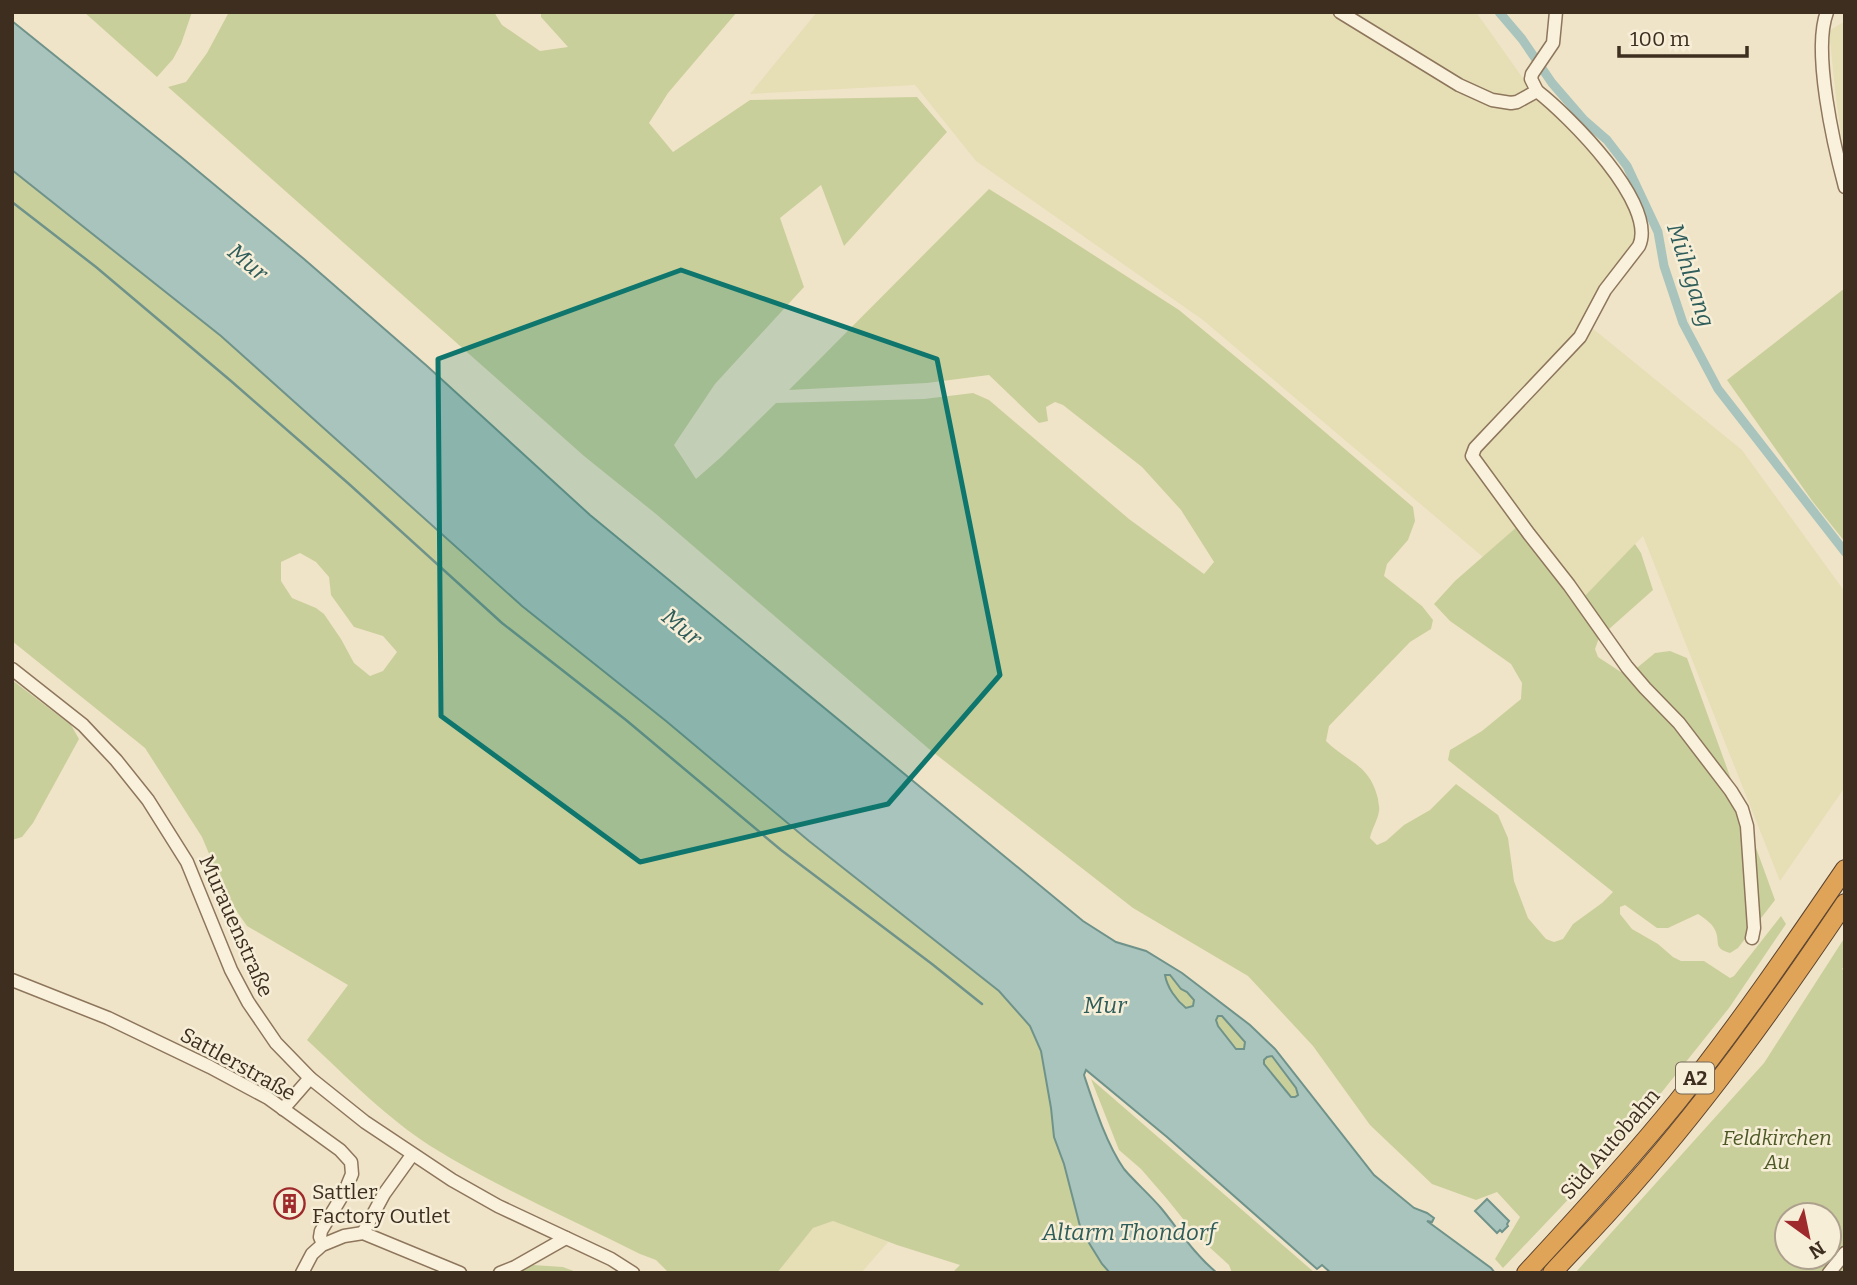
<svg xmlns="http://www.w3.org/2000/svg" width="1857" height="1285" font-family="Bitter,serif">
<rect width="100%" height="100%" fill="#f0e4c8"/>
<!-- farmland -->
<g fill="#e6deb5">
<path d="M 817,12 L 1476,12 L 1527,84 L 1589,146 L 1632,205 L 1640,239 L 1586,323 L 1742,450 L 1845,592 L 1845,787 L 1780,881 L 1643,536 L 1579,602 L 1519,525 L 1483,557 L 1203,320 L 976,161 L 915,85 L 750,94 Z"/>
<path d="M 1845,21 L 1845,162 L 1836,98 L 1829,31 Z"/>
<path d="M 833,1221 L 888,1242 L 861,1273 L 777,1273 L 813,1228 Z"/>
</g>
<!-- green -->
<g fill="#c9cf9b" fill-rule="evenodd">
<path d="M 84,12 L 192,12 L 181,44 L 173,59 L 157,77 Z"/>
<path d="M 229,12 L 494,12 L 502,25 L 540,51 L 568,47 L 541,17 L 541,12 L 737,12 L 668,93 L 649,123 L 673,152 L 750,100 L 917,97 L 947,132 L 844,246 L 821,185 L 780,218 L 804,287 L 715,384 L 674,445 L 696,479 L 720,458 L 776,403 L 924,399 L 973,393 L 989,400 L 1129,519 L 1204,574 L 1214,562 L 1181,510 L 1142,467 L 1063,405 L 1055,402 L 1046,407 L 1048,421 L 1039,423 L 989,375 L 927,383 L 789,390 L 989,189 L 1047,225 L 1179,310 L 1265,381 L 1413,507 L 1415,521 L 1408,540 L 1387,564 L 1384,576 L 1422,606 L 1433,620 L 1431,629 L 1410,642 L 1329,726 L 1326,741 C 1348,763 1370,764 1378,799 C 1378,802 1380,808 1379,811 C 1378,820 1372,828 1370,838 L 1377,845 L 1386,841 L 1404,825 L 1430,810 L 1456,784 L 1498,815 L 1508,838 L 1514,881 L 1528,918 L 1546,939 L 1554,942 L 1563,939 L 1573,924 L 1602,903 L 1613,892 L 1448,760 L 1450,750 L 1482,731 L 1521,699 L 1522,683 L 1511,664 L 1450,621 L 1434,604 L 1455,581 L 1519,525 L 1579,602 L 1635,544 L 1641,553 L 1653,590 L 1599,638 L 1595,649 L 1598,657 L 1627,676 L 1655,653 L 1670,651 L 1687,658 L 1775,900 L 1738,948 L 1730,953 C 1712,948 1721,942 1715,930 C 1712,923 1704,918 1698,914 L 1668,928 L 1657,928 L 1625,905 L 1620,907 L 1620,914 L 1632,929 L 1658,944 L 1673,957 L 1681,961 L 1704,961 L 1730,978 L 1734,976 L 1781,916 L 1786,924 L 1729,1008 L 1618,1147 L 1503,1268 L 1495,1259 L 1520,1217 L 1497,1192 L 1476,1200 L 1432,1184 L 1370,1125 L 1313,1046 L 1248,976 L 1133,908 L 929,749 L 656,514 L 584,456 L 168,87 L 186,82 L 207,53 Z"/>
<path d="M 12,170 L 221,336 L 522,606 L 666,721 L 809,841 L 999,991 L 1030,1026 L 1041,1051 L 1051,1108 L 1054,1137 L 1064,1164 L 1081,1230 L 1102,1264 L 1110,1273 L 952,1273 L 960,1265 L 897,1245 L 833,1221 L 813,1228 L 777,1273 L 669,1273 L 656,1260 L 640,1254 C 571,1219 498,1188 432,1147 C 385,1117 347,1077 307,1040 L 348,985 L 247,926 L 228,899 L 202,837 L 145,748 L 12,641 ZM 300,553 L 316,562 L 329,577 L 331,595 L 354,627 L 383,636 L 397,652 L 383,671 L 370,676 L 354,663 L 341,639 L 324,614 L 316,608 L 292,598 L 281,581 L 281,562 Z"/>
<path d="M 1845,288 L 1845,542 L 1813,502 L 1727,380 Z"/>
<path d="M 12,680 L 71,725 L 79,739 L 33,823 L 22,837 L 12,840 Z"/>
<path d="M 1845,937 L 1845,965 L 1842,969 L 1845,971 L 1845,1273 L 1575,1273 L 1764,1063 ZM 1787,1215 L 1829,1215 L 1829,1257 L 1787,1257 Z"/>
<path d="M 1170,974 L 1181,988 L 1187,992 L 1194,1001 L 1193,1006 L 1186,1008 C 1176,1000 1167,987 1165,975 Z"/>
<path d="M 1218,1016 L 1222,1016 L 1245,1042 L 1244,1049 L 1237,1049 L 1218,1026 L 1216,1020 Z"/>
<path d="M 1272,1056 L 1296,1088 L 1298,1095 L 1295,1097 L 1291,1097 L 1264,1064 L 1264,1060 L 1267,1057 Z"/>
<path d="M 1091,1079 L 1315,1273 L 1232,1273 L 1229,1265 L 1196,1235 L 1167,1199 L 1141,1169 L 1119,1150 Z"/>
<path d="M 533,1265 L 563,1267 L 579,1273 L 515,1273 Z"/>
</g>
<!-- water -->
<g fill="#a9c4bc" stroke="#6f938a" stroke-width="2" fill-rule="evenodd">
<path d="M 12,21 L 181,157 L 304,259 L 427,366 L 590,515 L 1083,921 L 1116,942 L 1146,951 L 1182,973 L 1250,1025 L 1275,1049 L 1374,1175 L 1414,1208 L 1427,1213 L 1434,1218 L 1432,1222 L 1427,1221 L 1491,1268 L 1495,1273 L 1331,1273 L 1322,1265 L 1317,1269 L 1167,1137 L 1086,1070 L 1084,1075 C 1094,1105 1106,1143 1124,1169 C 1134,1181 1150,1195 1161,1208 C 1179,1230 1194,1254 1217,1273 L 1110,1273 L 1102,1264 L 1081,1230 L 1064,1164 L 1054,1137 L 1051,1108 L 1041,1051 L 1030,1026 L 999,991 L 809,841 L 666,721 L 522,606 L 221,336 L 12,170 ZM 1165,975 L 1170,975 L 1181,989 L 1187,992 L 1194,1000 L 1193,1006 L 1186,1008 C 1176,1000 1167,987 1165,975 ZM 1218,1016 L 1222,1016 L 1245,1042 L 1244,1049 L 1236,1049 L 1218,1026 L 1216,1020 ZM 1272,1056 L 1296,1088 L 1298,1095 L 1295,1097 L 1291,1097 L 1264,1064 L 1264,1060 L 1267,1057 Z"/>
<path d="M 1487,1199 L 1509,1221 L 1507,1224 L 1508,1226 L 1502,1232 L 1500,1230 L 1497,1233 L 1475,1211 Z"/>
</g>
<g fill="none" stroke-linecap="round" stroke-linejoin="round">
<!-- stream -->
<path stroke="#6f938a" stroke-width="2.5" d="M 12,202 L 96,267 L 231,381 L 349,484 L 502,623 L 626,720 L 781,850 L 932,964 L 982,1004"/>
<!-- canal -->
<path stroke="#a9c4bc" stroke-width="9" d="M 1499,12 L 1522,39 L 1552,83 L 1584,120 L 1607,140 L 1627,166 L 1658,232 L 1664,266 L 1683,323 L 1718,389 L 1845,552"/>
<defs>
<g id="minor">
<path d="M 1340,12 L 1459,85 L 1492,100 L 1511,103 L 1517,102 L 1537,91"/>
<path d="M 1556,12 L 1553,43 L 1532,74 L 1531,79 L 1537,91 C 1568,115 1658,204 1639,246 L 1605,290 L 1580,337 L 1475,448 L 1472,456 L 1529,534 L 1569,585 L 1627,667 L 1645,688 L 1679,723 L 1731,791 L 1742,809 L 1747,826 L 1754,928 L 1752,938"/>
<path d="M 1827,12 C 1812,51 1834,146 1845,187"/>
<path d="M 12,669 L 83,725 L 116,760 L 148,800 L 187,862 L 231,970 L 248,1002 L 276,1043 L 310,1078 L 365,1122 L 452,1180 L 498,1206 L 611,1259 L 633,1273"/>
<path d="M 12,980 L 108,1018 L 210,1067 L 268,1098 L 340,1150 L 351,1162 L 352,1174 L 345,1191 L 321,1231 L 320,1237 L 323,1244"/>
<path d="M 283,1109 L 310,1078"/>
<path d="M 363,1233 L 384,1194 L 412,1155"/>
<path d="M 302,1273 L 312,1254 L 322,1245 L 344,1236 L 363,1233 L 460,1273"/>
<path d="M 500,1273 L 515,1267 L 566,1238"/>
<path d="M 1829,1273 L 1845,1253"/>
</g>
<g id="highway">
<path d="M 1526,1273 C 1578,1217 1629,1161 1677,1102 C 1737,1027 1791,948 1845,869"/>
<path d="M 1552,1273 C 1573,1250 1596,1227 1617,1203 C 1701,1110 1775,1007 1845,903"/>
</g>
</defs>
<!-- minor casing -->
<use href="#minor" stroke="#8d765c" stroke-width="15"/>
<!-- highway casing -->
<use href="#highway" stroke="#5b4430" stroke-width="20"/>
<!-- minor -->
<use href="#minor" stroke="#faf1dc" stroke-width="12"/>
<!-- highway -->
<use href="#highway" stroke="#e0a458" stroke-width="18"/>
</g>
<!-- marked area -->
<path fill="#0f766e" fill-opacity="0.2" stroke="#0f766e" stroke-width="5" stroke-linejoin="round" d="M 681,270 L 937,359 L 1000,675 L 888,804 L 640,862 L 441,716 L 438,359 Z"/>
<!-- icons -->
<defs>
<symbol id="building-ring" viewBox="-11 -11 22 22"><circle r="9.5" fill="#f7eed8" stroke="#9e2a2b" stroke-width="1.5"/><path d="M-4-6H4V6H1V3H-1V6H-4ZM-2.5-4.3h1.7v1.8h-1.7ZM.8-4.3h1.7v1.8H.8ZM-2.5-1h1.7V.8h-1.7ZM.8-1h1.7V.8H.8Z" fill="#9e2a2b"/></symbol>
</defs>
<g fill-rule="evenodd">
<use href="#building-ring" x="272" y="1186" width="35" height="35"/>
</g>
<g text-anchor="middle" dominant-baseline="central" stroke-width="5" stroke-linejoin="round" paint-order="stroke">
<!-- shield labels -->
<rect fill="#f7eed8" stroke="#756857" stroke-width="2" x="1676" y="1062.5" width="38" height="31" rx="5"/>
<g font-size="19" font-weight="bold" fill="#3d2e20">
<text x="1695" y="1078">A2</text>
</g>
<!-- street labels -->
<g font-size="21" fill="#3d2e20" stroke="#f7eed8">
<text transform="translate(236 926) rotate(66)">Murauenstraße</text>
<text transform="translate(238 1064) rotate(29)">Sattlerstraße</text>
<text transform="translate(1610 1144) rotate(-49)">Süd Autobahn</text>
</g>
<!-- park labels -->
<g font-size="21" font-style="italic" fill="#4d5a26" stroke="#f7eed8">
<text x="1777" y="1138">Feldkirchen<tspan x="1777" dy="24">Au</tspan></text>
</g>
<!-- poi labels -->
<g font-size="21" fill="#3d2e20" stroke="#f7eed8" text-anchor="start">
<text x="312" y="1192">Sattler<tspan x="312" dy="24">Factory Outlet</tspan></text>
</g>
<!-- water labels -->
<g font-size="23" font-style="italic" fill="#2f5d5a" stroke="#f7eed8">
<text transform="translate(248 262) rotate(40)">Mur</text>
<text transform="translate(1691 275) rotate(72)">Mühlgang</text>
<text transform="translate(682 627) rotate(40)">Mur</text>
<text x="1105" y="1005">Mur</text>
<text x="1129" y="1232">Altarm Thondorf</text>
</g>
</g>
<!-- border -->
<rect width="1857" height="1285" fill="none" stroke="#3d2e20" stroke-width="28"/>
<!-- north arrow -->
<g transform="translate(1808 1236) rotate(147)"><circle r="33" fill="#f7eed8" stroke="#ada18e" stroke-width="2"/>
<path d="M0-5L12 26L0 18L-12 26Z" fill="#9e2a2b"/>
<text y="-10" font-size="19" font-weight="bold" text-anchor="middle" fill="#3d2e20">N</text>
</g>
<!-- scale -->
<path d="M1619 46v10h128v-10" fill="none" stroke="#3d2e20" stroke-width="3.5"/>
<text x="1630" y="46" font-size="21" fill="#3d2e20" stroke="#f7eed8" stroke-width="5" paint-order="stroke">100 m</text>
</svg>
